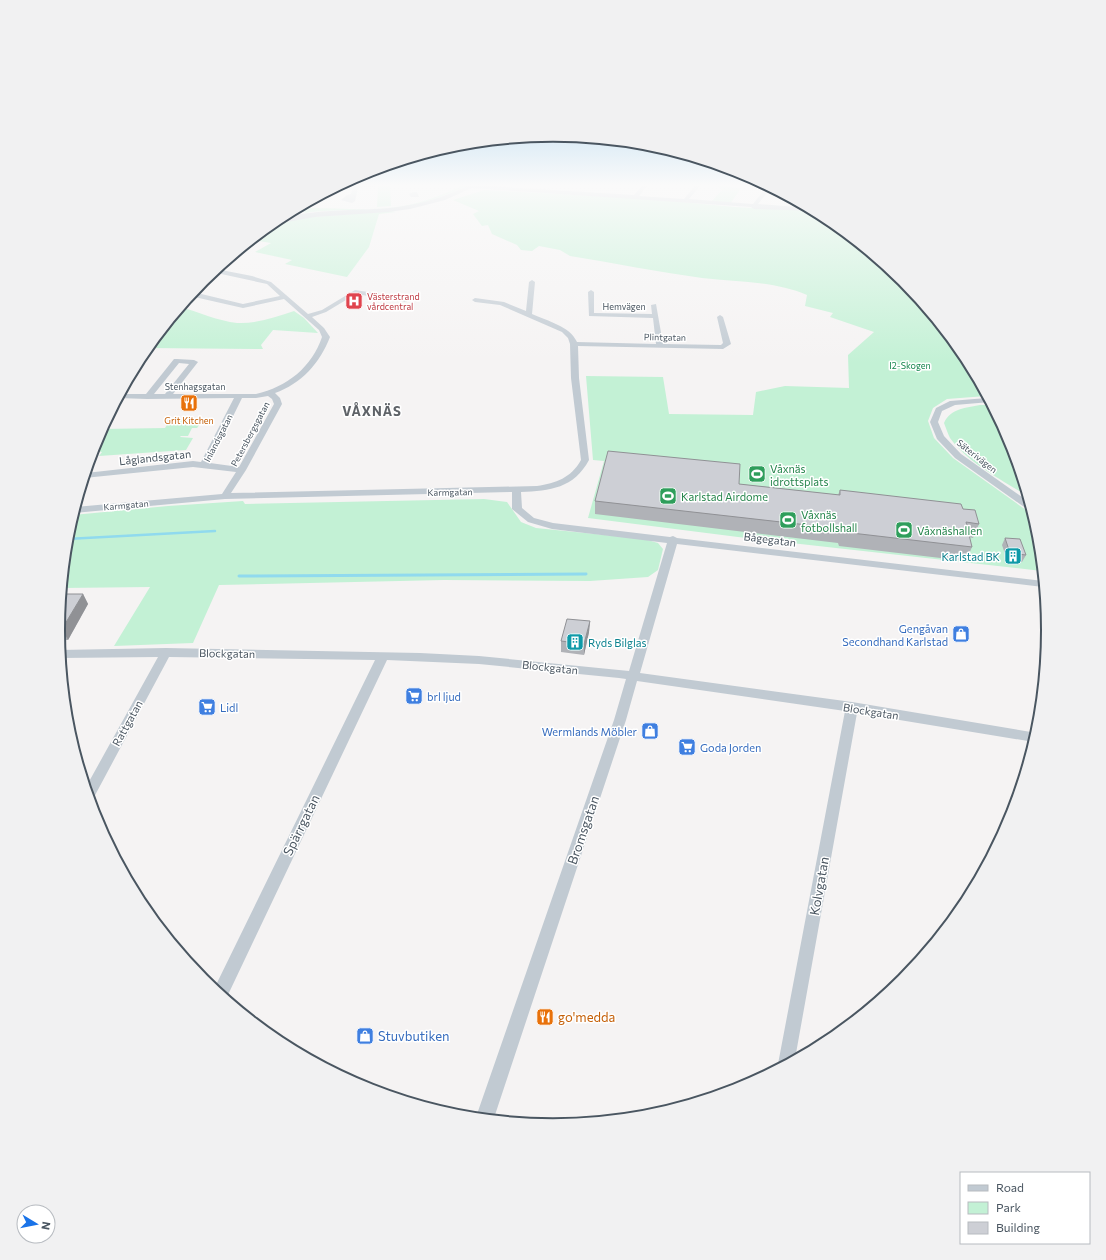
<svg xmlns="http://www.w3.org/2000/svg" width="1106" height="1260" font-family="Commissioner,sans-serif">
<rect width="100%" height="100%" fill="#f5f3f3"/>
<!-- green -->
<g fill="#c3f1d5">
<path d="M 378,186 L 390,186 L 391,206 L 377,207 Z"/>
<path d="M 462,186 L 467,186 C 448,194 429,202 409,206 C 377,211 344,209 311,212 L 306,213 L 300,210 L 300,208 C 337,207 376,213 413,204 C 430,200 446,193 462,186 Z"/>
<path d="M 716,186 L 741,188 L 730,204 L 711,202 L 722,190 Z"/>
<path d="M 484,190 L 649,199 L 735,207 L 815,211 L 828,219 L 903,280 L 965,355 L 986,396 L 947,399 L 933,408 L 928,421 L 934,438 L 953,458 L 1033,515 L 1039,534 L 1042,571 L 738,537 L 588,518 L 604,461 L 593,460 L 586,376 L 663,377 L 669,414 L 753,415 L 756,392 L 785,386 L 849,388 L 848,355 L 874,332 L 830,317 L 833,313 L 805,306 L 807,295 C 774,281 737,282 702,278 C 658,272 614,263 570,256 L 560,250 L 539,246 L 532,251 L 521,250 L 517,245 L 492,234 L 488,225 L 482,226 L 473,214 L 479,211 L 453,200 Z"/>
<path d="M 390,211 L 396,212 L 379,214 L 369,247 L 347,277 L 285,264 L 292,260 L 255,252 L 271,243 L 252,240 L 269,226 L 302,218 Z"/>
<path d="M 180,307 C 199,312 218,321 237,323 C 256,324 276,317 294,311 L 304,318 L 318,333 L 273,330 L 261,345 L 263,349 L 147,348 Z"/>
<path d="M 980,405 L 992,405 L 1010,441 L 1027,496 C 1001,479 969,464 950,438 C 948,434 946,428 944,423 C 951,408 966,408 980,405 Z"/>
<path d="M 171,419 L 186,419 L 184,424 L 200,424 L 197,428 L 192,428 L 188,436 L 181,436 L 180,437 L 193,438 L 186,450 L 99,456 L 102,452 L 92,451 L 102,429 L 165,428 Z"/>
<path d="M 484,499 L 507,502 L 521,522 L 536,528 L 644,539 L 658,543 L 663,549 L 658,570 L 648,577 L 590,581 L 444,580 L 219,585 L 193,643 L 114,646 L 150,587 L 62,588 L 68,533 L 73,515 L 168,506 L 243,501 L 245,504 Z"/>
</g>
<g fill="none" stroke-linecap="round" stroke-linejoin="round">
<!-- stream-far1 -->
<path stroke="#90daee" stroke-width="2.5" d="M 67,539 L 215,531"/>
<!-- stream -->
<path stroke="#90daee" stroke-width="3" d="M 239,576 L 586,574"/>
<!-- minor -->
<g fill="#c1cad2" fill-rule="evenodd">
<path d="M 338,186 L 377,186 L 358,188 L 355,201 L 352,203 L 341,200 L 347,195 L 351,194 L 353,188 L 335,188 Z"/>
<path d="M 488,186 L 634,195 L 642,186 L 647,186 L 639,196 L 684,199 L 695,186 L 700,186 L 689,199 L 753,204 L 764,190 L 750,186 L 762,186 L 770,189 L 758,204 L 809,208 L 814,211 L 754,209 L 751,207 L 472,188 L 470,187 Z"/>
<path d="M 413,192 L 417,192 L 419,197 L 411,197 L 409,194 Z"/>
<path d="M 298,208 L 299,213 L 303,217 L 302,218 L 298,218 L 293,213 L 293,210 Z"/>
<path d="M 216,269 L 252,276 L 271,282 L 308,314 L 322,310 L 355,290 L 406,298 L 409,300 L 406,302 L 356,294 L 326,312 L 312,317 L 324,328 L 330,337 C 320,363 301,384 275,393 L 280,398 L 282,404 L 246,470 L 231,493 L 537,486 C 556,483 571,478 581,460 L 571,378 L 570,344 L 568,338 L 562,332 L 500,305 L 475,302 L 472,300 L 475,298 L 504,302 L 526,311 L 529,282 L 532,280 L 535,282 L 532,314 C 547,321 570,326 577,342 L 656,344 L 653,318 L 589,316 L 588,292 L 591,290 L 594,292 L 594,313 L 652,314 L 651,305 L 656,304 L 663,344 L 721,345 L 723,343 L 717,317 L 720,315 L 723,317 L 731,344 L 723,349 L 578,346 L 579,378 L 589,460 C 574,488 550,491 521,492 L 522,508 L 534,518 L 553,523 L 670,537 L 673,536 L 677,538 L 1043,581 L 1043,587 L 677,544 L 640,673 L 852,702 L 1037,733 L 1034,742 L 857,713 L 795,1059 L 779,1068 L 778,1064 L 845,711 L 637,681 L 626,720 L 494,1118 L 476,1117 L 614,720 L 626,679 L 619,678 L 479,664 L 387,660 L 226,999 L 214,989 L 375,660 L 169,657 L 93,799 L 90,800 L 86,787 L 158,657 L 61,658 L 60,650 L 166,648 L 420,653 L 479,656 L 629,671 L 667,543 L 552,529 L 528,522 L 512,509 L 512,492 L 225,499 L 74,513 L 75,507 L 222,494 L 236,472 L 193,467 L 84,478 L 86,473 L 193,461 L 201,462 L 234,398 L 147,399 L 118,398 L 121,394 L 146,394 L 174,359 L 177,359 L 194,360 L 198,362 L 173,394 L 256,394 C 287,387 312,367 322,337 L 319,330 L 284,299 L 243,308 L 190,296 L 193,292 L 243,304 L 280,296 L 267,284 L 212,272 ZM 179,363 L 189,364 L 165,394 L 154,394 ZM 268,396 L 272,399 L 274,404 L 239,467 L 210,463 L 242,398 L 256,398 Z"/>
<path d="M 987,398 L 990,402 L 955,405 L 942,411 L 938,422 L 944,436 L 961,454 L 1029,502 L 1031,509 L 1027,509 L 955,458 L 937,439 L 930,422 L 936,408 L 950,401 Z"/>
</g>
<!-- tertiary -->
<path fill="#c1cad2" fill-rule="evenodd" d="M 467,186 L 476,186 L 445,200 L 410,209 L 388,212 L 315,217 L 269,225 C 290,208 362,211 390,208 C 417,205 443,198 467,186 Z"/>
</g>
<!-- wall -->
<g fill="#b0b2b7">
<path d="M 739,484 L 838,495 L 840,490 L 963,509 L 979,524 L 973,538 L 969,537 L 972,547 L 966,561 L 839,546 L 838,543 L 595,514 L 595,501 Z"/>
<path d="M 1005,538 L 1026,555 L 1022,562 L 1007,560 L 1002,545 Z"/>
<path d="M 83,594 L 88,604 L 68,640 L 59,640 L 58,630 Z"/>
<path d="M 590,621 L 589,632 L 584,655 L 561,652 L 561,641 Z"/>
</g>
<!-- shaded-wall -->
<g fill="#909195">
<path d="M 83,594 L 88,604 L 68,640 L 62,629 Z"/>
<path d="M 590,621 L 589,632 L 584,655 L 584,644 Z"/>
</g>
<!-- building -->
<g fill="#cdcfd5" stroke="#909195">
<path d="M 608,451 L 740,464 L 739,484 L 840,495 L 840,490 L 961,504 L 963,509 L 975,510 L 979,524 L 966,522 L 972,547 L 843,532 L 843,529 L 595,501 Z"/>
<path d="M 1005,538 L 1020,539 L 1026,555 L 1010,553 Z"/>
<path d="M 62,594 L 83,594 L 62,629 L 58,629 Z"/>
<path d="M 567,619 L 590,621 L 584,644 L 561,641 Z"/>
</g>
<!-- sky -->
<linearGradient id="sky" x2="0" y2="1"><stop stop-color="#85c3ea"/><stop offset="0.51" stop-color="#fafafa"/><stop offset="1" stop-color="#fafafa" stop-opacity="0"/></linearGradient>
<rect width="1106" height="363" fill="url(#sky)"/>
<!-- icons -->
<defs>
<symbol id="hospital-square" viewBox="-11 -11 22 22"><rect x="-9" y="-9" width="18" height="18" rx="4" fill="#e0444e" stroke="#fff"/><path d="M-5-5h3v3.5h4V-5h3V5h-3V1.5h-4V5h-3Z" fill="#fff"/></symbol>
<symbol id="restaurant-square" viewBox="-11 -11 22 22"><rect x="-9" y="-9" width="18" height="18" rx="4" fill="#e8710a" stroke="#fff"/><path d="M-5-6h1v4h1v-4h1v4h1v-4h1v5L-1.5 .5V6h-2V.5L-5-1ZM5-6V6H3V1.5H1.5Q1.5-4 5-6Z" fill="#fff"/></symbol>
<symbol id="stadium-square" viewBox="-11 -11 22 22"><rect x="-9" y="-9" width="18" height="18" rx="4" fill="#2e9e5b" stroke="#fff"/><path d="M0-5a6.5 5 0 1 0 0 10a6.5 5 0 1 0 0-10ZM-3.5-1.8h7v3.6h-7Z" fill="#fff"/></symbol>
<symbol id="building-square" viewBox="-11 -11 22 22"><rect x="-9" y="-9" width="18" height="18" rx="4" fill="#0f9aa8" stroke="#fff"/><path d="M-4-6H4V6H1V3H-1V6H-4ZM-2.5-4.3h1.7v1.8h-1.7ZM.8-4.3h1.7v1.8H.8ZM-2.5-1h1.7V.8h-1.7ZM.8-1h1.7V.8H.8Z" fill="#fff"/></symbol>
<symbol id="shop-square" viewBox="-11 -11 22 22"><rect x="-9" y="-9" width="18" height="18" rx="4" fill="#3f7fe0" stroke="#fff"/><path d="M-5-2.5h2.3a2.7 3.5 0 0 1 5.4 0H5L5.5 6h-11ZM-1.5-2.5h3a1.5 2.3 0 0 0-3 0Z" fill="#fff"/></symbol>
<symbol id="supermarket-square" viewBox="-11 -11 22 22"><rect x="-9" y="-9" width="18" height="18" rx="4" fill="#3f7fe0" stroke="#fff"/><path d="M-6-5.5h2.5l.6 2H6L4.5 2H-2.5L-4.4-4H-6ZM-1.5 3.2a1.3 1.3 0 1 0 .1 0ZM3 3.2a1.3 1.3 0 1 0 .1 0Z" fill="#fff"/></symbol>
</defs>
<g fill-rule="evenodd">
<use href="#hospital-square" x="344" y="291" width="20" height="20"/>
<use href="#restaurant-square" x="179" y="393" width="20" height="20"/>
<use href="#stadium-square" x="747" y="464" width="20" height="20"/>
<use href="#stadium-square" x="658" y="486" width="20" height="20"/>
<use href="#stadium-square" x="778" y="510" width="20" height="20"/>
<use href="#stadium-square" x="894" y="520" width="20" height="20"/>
<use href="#building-square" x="1003" y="546" width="20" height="20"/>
<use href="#shop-square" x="951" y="624" width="20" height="20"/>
<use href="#building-square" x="565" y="632" width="20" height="20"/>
<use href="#supermarket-square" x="404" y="686" width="20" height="20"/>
<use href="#supermarket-square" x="197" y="697" width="20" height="20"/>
<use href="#shop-square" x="640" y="721" width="20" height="20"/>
<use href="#supermarket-square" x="677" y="737" width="20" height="20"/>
<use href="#restaurant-square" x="535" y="1007" width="20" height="20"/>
<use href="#shop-square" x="355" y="1026" width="20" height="20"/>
</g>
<g text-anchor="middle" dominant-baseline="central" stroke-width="3" stroke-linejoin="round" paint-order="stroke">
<!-- far-health labels -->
<g font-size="9" fill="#be3a42" stroke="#fff" text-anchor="start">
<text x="367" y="296">Västerstrand<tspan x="367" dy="10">vårdcentral</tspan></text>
</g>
<!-- far-street labels -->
<g font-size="9" fill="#4a5661" stroke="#fff">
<text x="624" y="306">Hemvägen</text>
<text transform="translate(665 337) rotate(1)">Plintgatan</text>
<text x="195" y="386">Stenhagsgatan</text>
<text transform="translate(250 434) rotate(-62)">Petersbergsgatan</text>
<text transform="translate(218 438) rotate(-63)">Inlandsgatan</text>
<text transform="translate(977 456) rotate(38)">Säterivägen</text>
<text transform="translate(450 492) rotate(-1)">Karmgatan</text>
<text transform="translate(126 505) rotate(-5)">Karmgatan</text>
</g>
<!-- far-park labels -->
<g font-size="9" fill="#17864f" stroke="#fff">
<text x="910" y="365">I2-Skogen</text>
</g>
<!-- far-food labels -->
<g font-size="9" fill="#c56008" stroke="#fff">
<text x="189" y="420">Grit Kitchen</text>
</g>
<!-- street labels -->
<g font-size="11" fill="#4a5661" stroke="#fff">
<text transform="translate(155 457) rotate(-6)">Låglandsgatan</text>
<text transform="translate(770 539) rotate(7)">Bågegatan</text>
<text transform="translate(227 653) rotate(1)">Blockgatan</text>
<text transform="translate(550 667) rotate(6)">Blockgatan</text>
<text transform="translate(871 711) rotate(9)">Blockgatan</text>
<text transform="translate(127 723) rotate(-61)">Rattgatan</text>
</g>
<!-- leisure labels -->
<g font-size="11" fill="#27864d" stroke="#fff" text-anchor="start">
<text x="770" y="468">Våxnäs<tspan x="770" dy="13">idrottsplats</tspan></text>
<text x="681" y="496">Karlstad Airdome</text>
<text x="801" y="514">Våxnäs<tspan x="801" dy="13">fotbollshall</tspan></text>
<text x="917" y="530">Våxnäshallen</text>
</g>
<!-- culture labels -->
<g font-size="11" fill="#0d838f" stroke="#fff" text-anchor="end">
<text x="1000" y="556">Karlstad BK</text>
<text x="588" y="642" text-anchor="start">Ryds Bilglas</text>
</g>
<!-- shop labels -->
<g font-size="11" fill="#366cbe" stroke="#fff" text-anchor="start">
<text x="948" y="628" text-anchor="end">Gengåvan<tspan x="948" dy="13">Secondhand Karlstad</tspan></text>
<text x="427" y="696">brl ljud</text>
<text x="220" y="707">Lidl</text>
<text x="637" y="731" text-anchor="end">Wermlands Möbler</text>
<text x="700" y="747">Goda Jorden</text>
</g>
<!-- far-district labels -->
<g font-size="13" font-weight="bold" letter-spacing="1" fill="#5f6368" stroke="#fff">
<text x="372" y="411">VÅXNÄS</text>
</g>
<!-- near-street labels -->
<g font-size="13" fill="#4a5661" stroke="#fff">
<text transform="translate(301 825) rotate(-64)">Spärrgatan</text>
<text transform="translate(583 830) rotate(-71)">Bromsgatan</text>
<text transform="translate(819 886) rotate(-80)">Kolvgatan</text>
</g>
<!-- near-food labels -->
<g font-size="13" fill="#c56008" stroke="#fff" text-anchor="start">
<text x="558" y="1017">go'medda</text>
</g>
<!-- near-shop labels -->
<g font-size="13" fill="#366cbe" stroke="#fff" text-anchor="start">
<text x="378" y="1036">Stuvbutiken</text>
</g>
</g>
<!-- crop -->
<path d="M0 0H1106V1260H0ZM65 630a488 488 0 1 1 976 0a488 488 0 1 1-976 0Z" fill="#f1f1f2" fill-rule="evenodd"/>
<path fill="none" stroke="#4a5661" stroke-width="2" d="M65 630a488 488 0 1 1 976 0a488 488 0 1 1-976 0Z"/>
<!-- legend -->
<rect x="960" y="1172" width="130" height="72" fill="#ffffff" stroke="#b7bbc0"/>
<rect x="968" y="1185" width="20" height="6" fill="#c1cad2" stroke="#b7bbc0"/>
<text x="996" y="1192" font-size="12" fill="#4a5661">Road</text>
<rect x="968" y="1202" width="20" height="12" fill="#c3f1d5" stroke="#b7bbc0"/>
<text x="996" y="1212" font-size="12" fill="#4a5661">Park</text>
<rect x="968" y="1222" width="20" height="12" fill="#cdcfd5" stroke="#b7bbc0"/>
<text x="996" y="1232" font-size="12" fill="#4a5661">Building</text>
<!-- north arrow -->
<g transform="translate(36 1224) rotate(100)"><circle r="19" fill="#ffffff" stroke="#b7bbc0"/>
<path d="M0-3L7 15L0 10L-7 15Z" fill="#1a73e8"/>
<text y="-6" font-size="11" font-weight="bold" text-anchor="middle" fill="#4a5661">N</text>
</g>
</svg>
